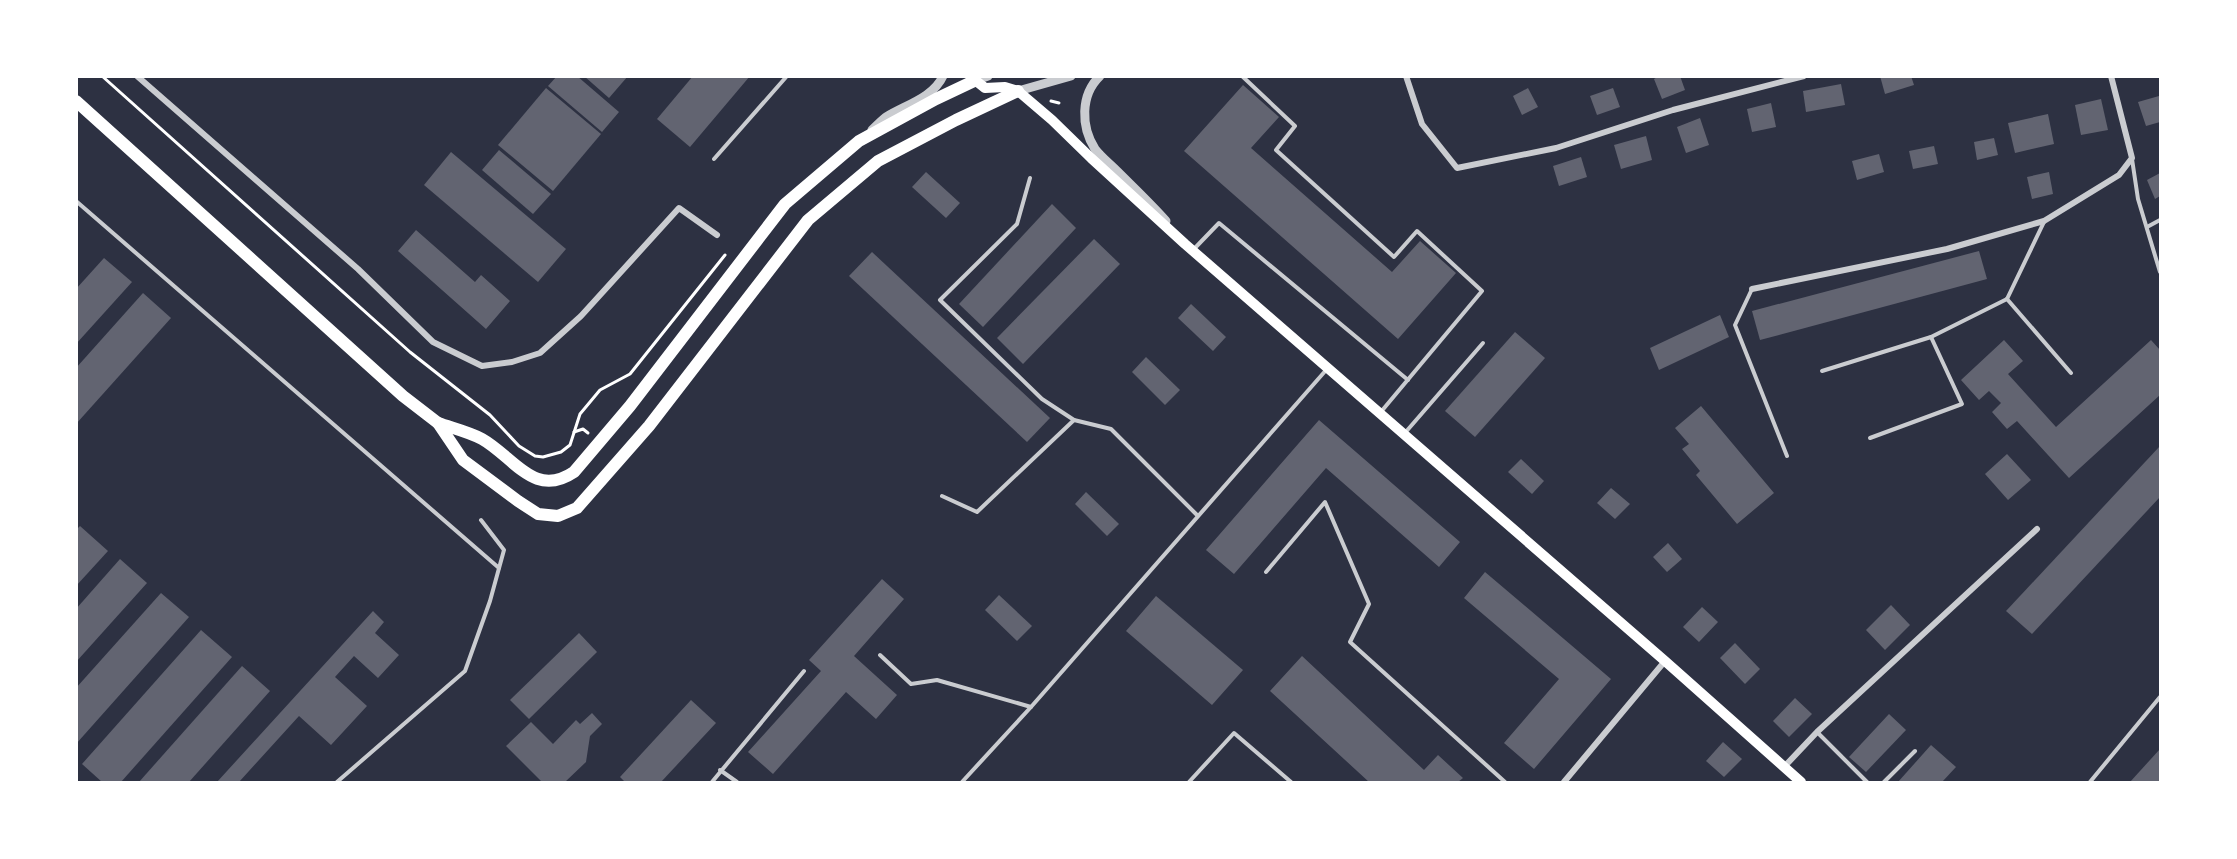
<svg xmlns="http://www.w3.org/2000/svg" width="2237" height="859" font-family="'PT Sans',sans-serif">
<rect width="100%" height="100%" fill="#2d3142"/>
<!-- building -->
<g fill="#626471">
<path d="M 557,76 L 577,76 L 619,112 L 602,132 L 548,86 Z"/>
<path d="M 584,76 L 628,76 L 609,98 Z"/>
<path d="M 693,76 L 750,76 L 690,147 L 657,119 Z"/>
<path d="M 1659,76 L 1680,76 L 1685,90 L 1662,99 L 1654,79 Z"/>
<path d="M 1880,76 L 1911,76 L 1914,85 L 1885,94 Z"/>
<path d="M 1841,84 L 1845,105 L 1806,112 L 1803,91 Z"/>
<path d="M 1243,85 L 1279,117 L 1251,148 L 1392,272 L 1420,241 L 1456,273 L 1398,339 L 1184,151 Z"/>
<path d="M 546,88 L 601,134 L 553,191 L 498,145 Z"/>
<path d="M 1528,88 L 1538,107 L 1522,115 L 1513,96 Z"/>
<path d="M 1613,88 L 1620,107 L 1597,115 L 1590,96 Z"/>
<path d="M 2159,96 L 2160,122 L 2146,126 L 2138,102 Z"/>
<path d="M 2101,99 L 2108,130 L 2081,135 L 2075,105 Z"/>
<path d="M 1771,103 L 1776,127 L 1752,132 L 1747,109 Z"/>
<path d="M 2048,114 L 2054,144 L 2015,153 L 2008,123 Z"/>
<path d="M 1700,118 L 1709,145 L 1686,153 L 1677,127 Z"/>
<path d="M 1646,136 L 1652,160 L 1621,169 L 1614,145 Z"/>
<path d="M 1994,138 L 1998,155 L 1977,160 L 1974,142 Z"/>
<path d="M 1934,146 L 1938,164 L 1913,169 L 1909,151 Z"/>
<path d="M 499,150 L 551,194 L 533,214 L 482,170 Z"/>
<path d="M 451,152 L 566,249 L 538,282 L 424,185 Z"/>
<path d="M 1879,154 L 1884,172 L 1857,180 L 1852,161 Z"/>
<path d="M 1581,157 L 1587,177 L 1559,186 L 1553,166 Z"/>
<path d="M 926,172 L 960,203 L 946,218 L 912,187 Z"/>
<path d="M 2049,172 L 2053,194 L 2032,199 L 2027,177 Z"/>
<path d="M 2160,173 L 2160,196 L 2155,199 L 2147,180 Z"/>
<path d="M 1052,204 L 1076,228 L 983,327 L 959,304 Z"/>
<path d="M 416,230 L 475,282 L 481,275 L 510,301 L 486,329 L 398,251 Z"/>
<path d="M 1094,239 L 1120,264 L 1023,364 L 997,338 Z"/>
<path d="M 1979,251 L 1987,279 L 1760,340 L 1752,311 Z"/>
<path d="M 872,252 L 1050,418 L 1027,442 L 849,276 Z"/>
<path d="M 104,258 L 132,282 L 76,344 L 76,289 Z"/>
<path d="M 143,293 L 171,318 L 76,424 L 76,368 Z"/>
<path d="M 1191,304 L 1226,337 L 1213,351 L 1178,318 Z"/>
<path d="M 1720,315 L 1729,337 L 1659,370 L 1650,348 Z"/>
<path d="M 1515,332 L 1545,358 L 1475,437 L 1445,411 Z"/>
<path d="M 2004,340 L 2023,361 L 2008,374 L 2056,427 L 2151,340 L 2160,350 L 2160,395 L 2069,478 L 2017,421 L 2007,429 L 1992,412 L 2001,403 L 1989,391 L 1979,400 L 1961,380 Z"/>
<path d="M 1146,357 L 1180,390 L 1165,405 L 1132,372 Z"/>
<path d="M 1701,406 L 1774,493 L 1737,524 L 1696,475 L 1700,471 L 1682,449 L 1689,444 L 1675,428 Z"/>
<path d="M 1319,420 L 1460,542 L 1439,567 L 1326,468 L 1234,574 L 1206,550 Z"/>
<path d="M 2160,446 L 2160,497 L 2032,634 L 2006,611 Z"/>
<path d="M 2007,454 L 2031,480 L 2008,500 L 1985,474 Z"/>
<path d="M 1521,459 L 1544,481 L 1532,494 L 1508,472 Z"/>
<path d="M 1611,488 L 1630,504 L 1615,519 L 1597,503 Z"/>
<path d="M 1086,492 L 1119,524 L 1107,536 L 1075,504 Z"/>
<path d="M 80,526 L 108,551 L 76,586 L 76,530 Z"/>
<path d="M 1668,543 L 1682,559 L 1667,572 L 1653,557 Z"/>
<path d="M 120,559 L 147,583 L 76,662 L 76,609 Z"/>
<path d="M 1485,572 L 1611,679 L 1534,769 L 1504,743 L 1559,679 L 1464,598 Z"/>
<path d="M 882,579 L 904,599 L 854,656 L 897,695 L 876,719 L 846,692 L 773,774 L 748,752 L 821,671 L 809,660 Z"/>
<path d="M 161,593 L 189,617 L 76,744 L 76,688 Z"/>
<path d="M 999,595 L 1032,626 L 1017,641 L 985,610 Z"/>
<path d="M 1156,596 L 1243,670 L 1212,705 L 1126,631 Z"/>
<path d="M 1891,605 L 1910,625 L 1885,650 L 1866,630 Z"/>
<path d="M 1702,607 L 1718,622 L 1699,642 L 1683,627 Z"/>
<path d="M 373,611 L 384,622 L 375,633 L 399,655 L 378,678 L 354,656 L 335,677 L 367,706 L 331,745 L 299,716 L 239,782 L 217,782 Z"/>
<path d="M 201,630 L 232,657 L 121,782 L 102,782 L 82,764 Z"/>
<path d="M 579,633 L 597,652 L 529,719 L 510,700 Z"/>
<path d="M 1735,643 L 1760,669 L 1745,684 L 1720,658 Z"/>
<path d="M 1302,656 L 1424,770 L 1438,755 L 1463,778 L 1458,782 L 1369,782 L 1270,691 Z"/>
<path d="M 242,666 L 270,691 L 189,782 L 139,782 Z"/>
<path d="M 1795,698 L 1812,714 L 1789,737 L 1773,721 Z"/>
<path d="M 691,700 L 716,723 L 661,782 L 625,782 L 620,777 Z"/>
<path d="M 592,713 L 602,724 L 590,736 L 586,762 L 565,782 L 542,782 L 506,746 L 531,722 L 553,744 L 576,720 L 580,724 Z"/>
<path d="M 1889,714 L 1906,730 L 1866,772 L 1849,757 Z"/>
<path d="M 1723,742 L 1742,759 L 1724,777 L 1706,761 Z"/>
<path d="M 1931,745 L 1956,767 L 1942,782 L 1898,782 Z"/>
<path d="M 2160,749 L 2160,782 L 2130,782 Z"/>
</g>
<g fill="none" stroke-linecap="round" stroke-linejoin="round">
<!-- path -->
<g stroke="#fff" stroke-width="3">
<path d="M 102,76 L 410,352 L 490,415 L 519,446 L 535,456 L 543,457 L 561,452 L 570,445 L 580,414 L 600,390 L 630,374 L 725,255"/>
<path d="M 1051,101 L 1059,103"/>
<path d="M 574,432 L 583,429 L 588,433"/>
</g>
<!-- service -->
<g stroke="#caccd0" stroke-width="4">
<path d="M 1242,76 L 1295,126 L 1276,150 L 1394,257 L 1417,231 L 1482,291 L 1380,413"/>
<path d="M 714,159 L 787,76"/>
<path d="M 2132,159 L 2138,199 L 2160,272"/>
<path d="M 1030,178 L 1017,224 L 940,300 L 1042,399 L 1074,420 L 1111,429 L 1197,515"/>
<path d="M 76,201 L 499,568"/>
<path d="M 2147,227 L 2160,220"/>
<path d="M 1193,250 L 1219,223 L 1408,380"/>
<path d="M 1752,289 L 1735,325 L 1787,456"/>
<path d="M 2007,299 L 2071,373"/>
<path d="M 2007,299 L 2044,222"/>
<path d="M 1822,371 L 1931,337 L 2007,299"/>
<path d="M 1404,434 L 1483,343"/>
<path d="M 1870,438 L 1962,404 L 1931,337"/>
<path d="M 942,496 L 977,512 L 1074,420"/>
<path d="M 1266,572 L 1325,502 L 1369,604 L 1350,642 L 1505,782"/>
<path d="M 880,655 L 911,684 L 937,680 L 1031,707"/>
<path d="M 1817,732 L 1867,782"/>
<path d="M 720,770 L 737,782"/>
<path d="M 337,782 L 465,671 L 490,601 L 504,550 L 481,520"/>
<path d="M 712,782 L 804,671"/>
<path d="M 962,782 L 1031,707 L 1327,369"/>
<path d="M 1189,782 L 1234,733 L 1291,782"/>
<path d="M 1884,782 L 1915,751"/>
<path d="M 2090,782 L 2160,697"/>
</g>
<!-- minor -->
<g stroke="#caccd0" stroke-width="6">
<path d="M 137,76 L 358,269 L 433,342 L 482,366 L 512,362 L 540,353 L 581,316 L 679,208 L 717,235"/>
<path d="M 1406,76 L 1422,124 L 1457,168 L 1556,148 L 1673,110 L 1804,76"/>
<path d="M 1752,289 L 1947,249 L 2044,221 L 2119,175 L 2132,158 L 2111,76"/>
<path d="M 1784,767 L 1817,732 L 2037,529"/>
<path d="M 1564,782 L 1665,661"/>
</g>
<!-- tertiary -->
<g stroke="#caccd0" stroke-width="9">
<path d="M 1100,76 C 1080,95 1081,127 1095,149 C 1101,157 1110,164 1118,172 C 1134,188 1151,204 1166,221"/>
<path d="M 974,81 L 988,76"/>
<path d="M 1018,91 L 1071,76"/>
<path d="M 872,130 C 876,126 881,121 886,117 C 905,105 933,98 943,76"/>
</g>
<!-- secondary -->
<path stroke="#fff" stroke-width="10" d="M 970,76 L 985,88 L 1005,87 L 1018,91 L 1052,120 L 1091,158 L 1185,244 L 1665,661 L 1801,782"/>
<!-- primary -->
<g stroke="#fff" stroke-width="12">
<path d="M 76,101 L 403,396 L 438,423 L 463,460 L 518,501 L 538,514 L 558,516 L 577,508 L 649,426 L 808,220 L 878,161 L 956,120 L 1018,91"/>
<path d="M 438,423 C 452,428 469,432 482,439 C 514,457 534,499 574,472 L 630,406 L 785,204 L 859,141 L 936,99 L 974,81"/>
</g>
</g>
<!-- border -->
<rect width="2237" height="859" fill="none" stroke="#ffffff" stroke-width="156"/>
</svg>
